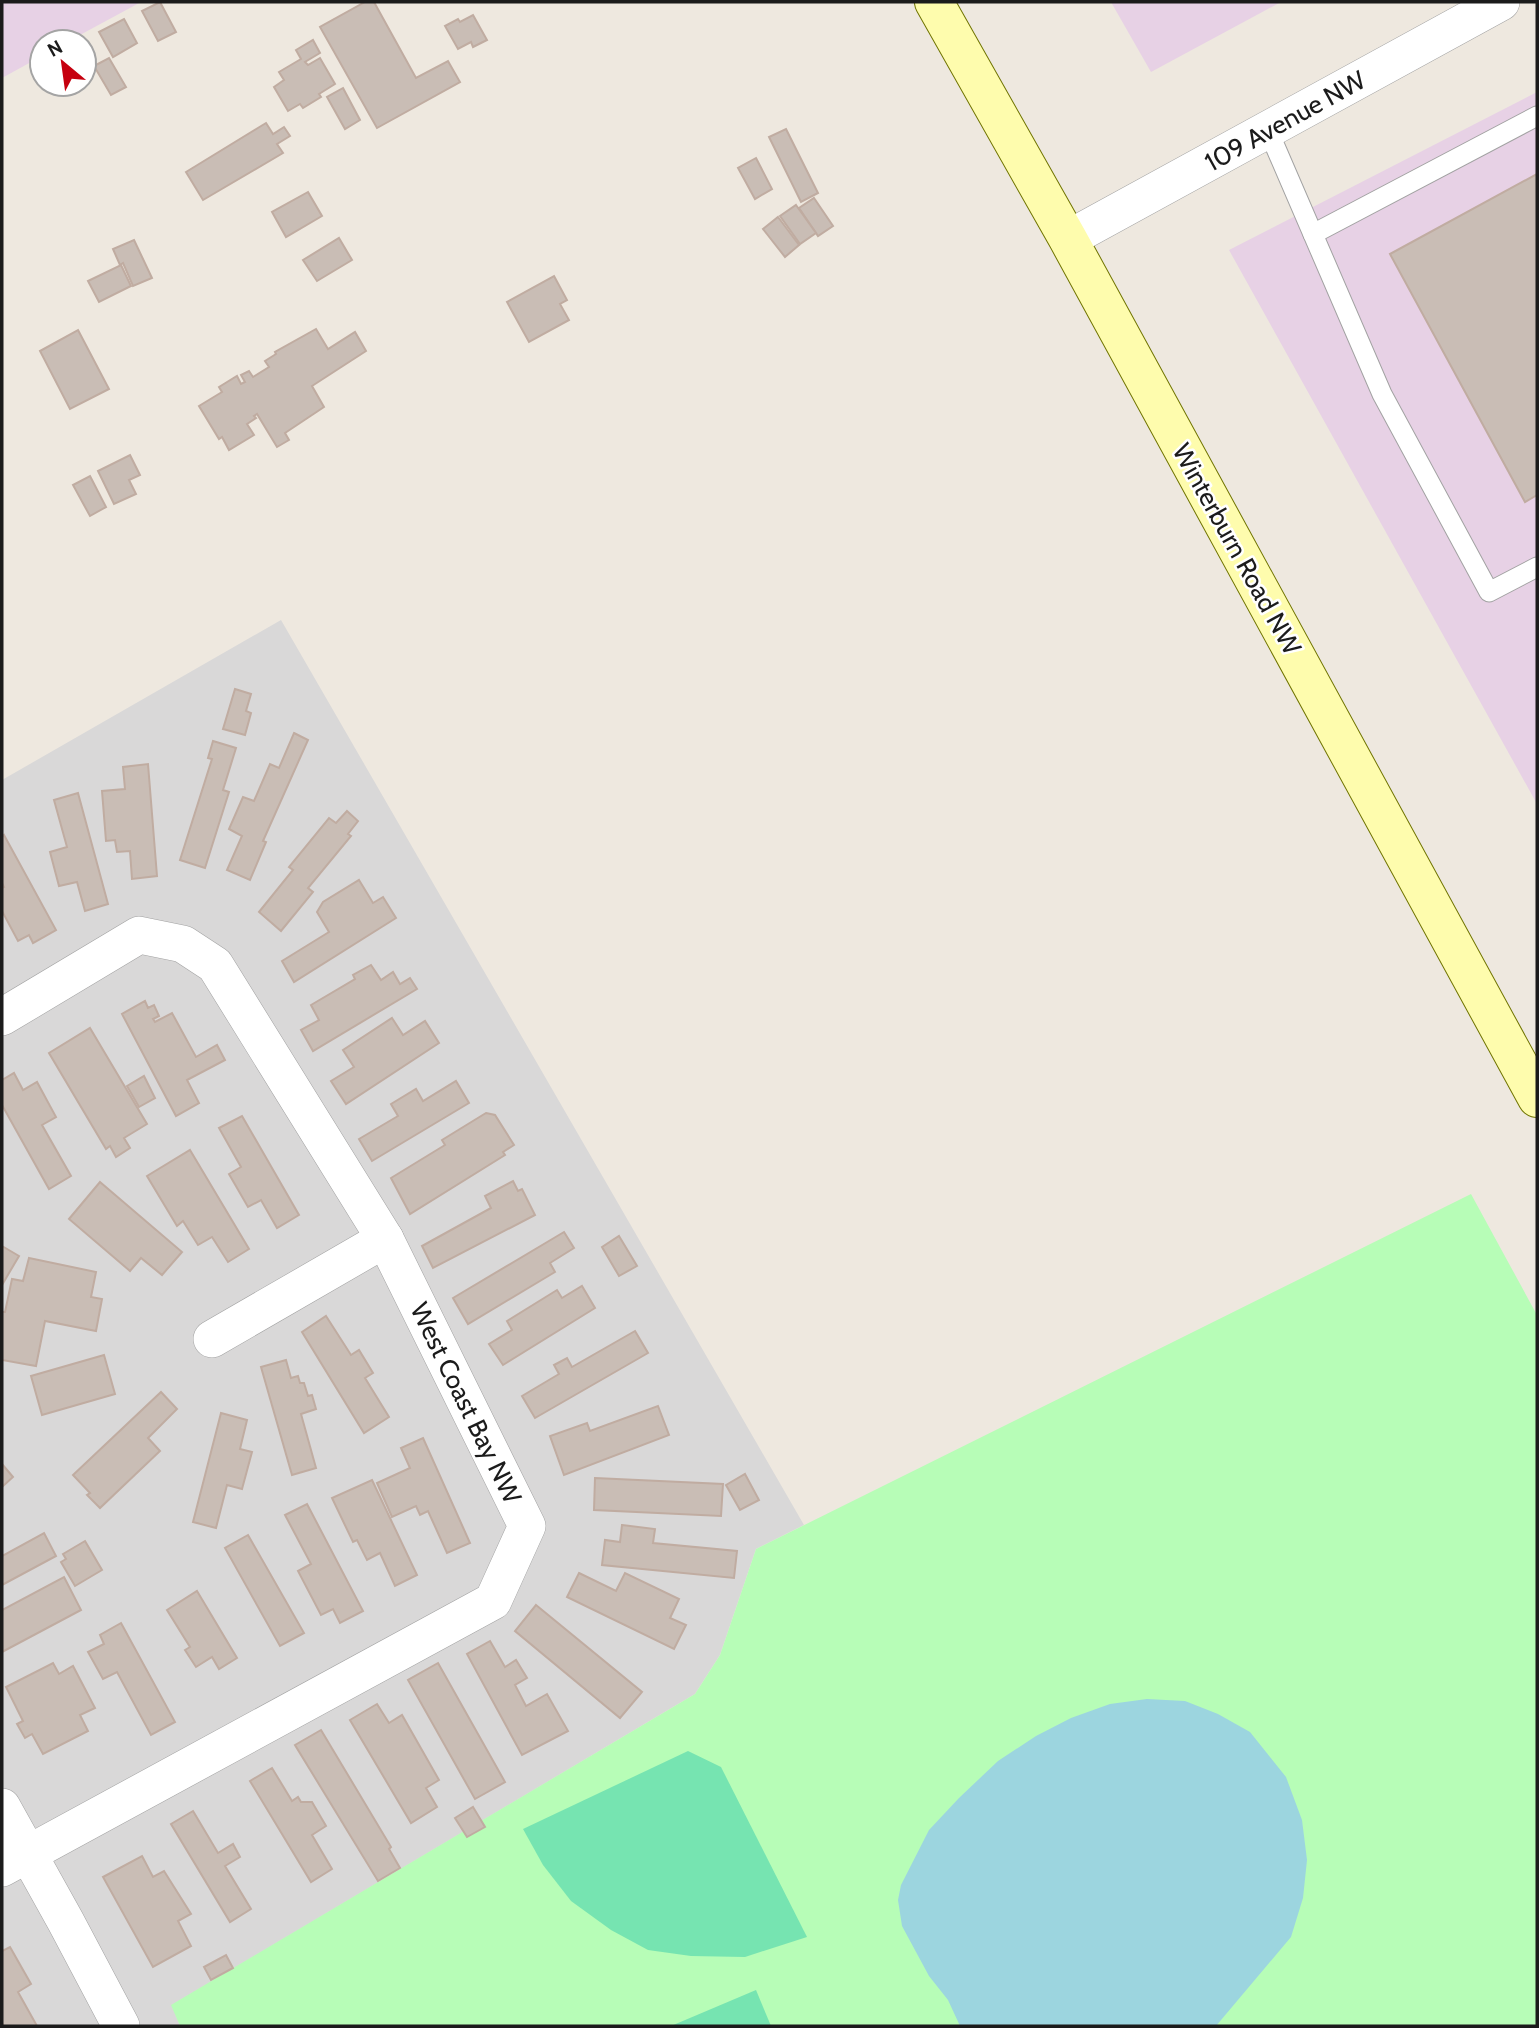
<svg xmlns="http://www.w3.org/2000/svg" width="1539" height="2028" font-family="Cabin,sans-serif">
<rect width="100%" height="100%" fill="#eee8df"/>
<!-- residential -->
<path fill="#d9d8d8" d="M 281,620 L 804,1525 L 756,1549 L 720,1655 L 695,1694 L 172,2005 L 180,2026 L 2,2026 L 2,780 Z"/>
<!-- industrial -->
<g fill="#e7d1e5">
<path d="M 2,2 L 141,2 L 67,42 L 42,42 L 42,56 L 2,78 Z"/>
<path d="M 1111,2 L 1281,2 L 1151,72 Z"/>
<path d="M 1537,92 L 1537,804 L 1229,250 Z"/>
</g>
<!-- park -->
<path fill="#b7fdb7" d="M 1471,1194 L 1537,1315 L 1537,2026 L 180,2026 L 171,2005 L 695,1694 L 720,1655 L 756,1549 Z"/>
<!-- pitch -->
<g fill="#76e4b1">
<path d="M 688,1751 L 721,1767 L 807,1937 L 745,1957 L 691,1956 L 648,1950 L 611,1930 L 571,1901 L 543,1865 L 523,1829 Z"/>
<path d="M 756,1990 L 771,2026 L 671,2026 Z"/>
</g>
<!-- water -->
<path fill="#9cd5df" d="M 1147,1699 L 1185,1701 L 1218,1714 L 1250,1732 L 1286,1777 L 1302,1820 L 1307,1860 L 1303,1898 L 1291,1937 L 1216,2026 L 960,2026 L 948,2000 L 929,1976 L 902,1926 L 898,1900 L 901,1885 L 929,1830 L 959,1798 L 998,1761 L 1036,1736 L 1071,1718 L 1110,1704 Z"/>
<!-- building -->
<g fill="#c9bdb5" stroke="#c0aca1" stroke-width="2">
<path d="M 160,2 L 176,32 L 158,41 L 142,11 Z"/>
<path d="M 365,2 L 374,2 L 416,78 L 448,61 L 460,82 L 377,128 L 320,27 Z"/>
<path d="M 473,15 L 487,40 L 473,47 L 471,42 L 458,49 L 445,26 L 458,19 L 460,22 Z"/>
<path d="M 124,19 L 137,43 L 113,57 L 99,32 Z"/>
<path d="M 313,40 L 320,53 L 305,62 L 308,65 L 320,58 L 335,84 L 319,94 L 321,97 L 303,108 L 300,104 L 288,111 L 274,87 L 284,80 L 279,72 L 301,59 L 296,50 Z"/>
<path d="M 109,58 L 126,87 L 111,95 L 94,66 Z"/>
<path d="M 343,88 L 360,120 L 345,129 L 327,97 Z"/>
<path d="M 266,123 L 273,134 L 284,127 L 290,136 L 277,144 L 283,153 L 203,200 L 186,172 Z"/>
<path d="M 786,129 L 818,193 L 801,202 L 769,137 Z"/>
<path d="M 756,158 L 772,189 L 755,199 L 738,168 Z"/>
<path d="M 1537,174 L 1537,495 L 1525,502 L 1390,254 Z"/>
<path d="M 308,192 L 322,216 L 286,237 L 272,212 Z"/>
<path d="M 814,198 L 833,226 L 818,236 L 799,208 Z"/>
<path d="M 796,205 L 816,233 L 800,244 L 780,216 Z"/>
<path d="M 778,217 L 799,245 L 785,257 L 763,229 Z"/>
<path d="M 339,238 L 352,260 L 317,281 L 303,260 Z"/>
<path d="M 134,240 L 152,278 L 133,286 L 123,263 L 120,265 L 113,249 Z"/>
<path d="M 121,265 L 131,286 L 99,302 L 88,281 Z"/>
<path d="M 554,276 L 567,300 L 560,304 L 569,320 L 529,342 L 507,302 Z"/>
<path d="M 316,329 L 328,349 L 355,332 L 366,351 L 312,386 L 324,407 L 285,433 L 289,440 L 277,447 L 257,414 L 254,416 L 256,418 L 247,424 L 254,435 L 229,450 L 222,437 L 219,439 L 199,406 L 222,392 L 219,387 L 237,376 L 241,384 L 245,382 L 241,375 L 249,371 L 253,377 L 269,367 L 265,361 L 276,354 L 275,352 Z"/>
<path d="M 78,330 L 109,389 L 70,409 L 40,351 Z"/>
<path d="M 130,455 L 140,475 L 129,480 L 136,494 L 114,504 L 98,471 Z"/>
<path d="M 90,476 L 106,507 L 90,516 L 73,485 Z"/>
<path d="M 235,689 L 251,694 L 246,711 L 251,713 L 245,735 L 223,729 Z"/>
<path d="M 294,733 L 308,740 L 263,841 L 266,842 L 250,880 L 227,870 L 242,836 L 229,829 L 243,797 L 254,801 L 270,764 L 279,768 Z"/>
<path d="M 213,741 L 236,748 L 223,790 L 229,792 L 205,868 L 180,860 L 212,759 L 208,758 Z"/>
<path d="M 148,764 L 157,876 L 132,879 L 130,851 L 117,852 L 115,840 L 106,841 L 102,791 L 125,789 L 123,767 Z"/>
<path d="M 78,793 L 108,904 L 85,911 L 77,882 L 59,886 L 50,852 L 67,847 L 54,800 Z"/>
<path d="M 347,811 L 358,821 L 348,834 L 351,836 L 308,888 L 313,892 L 281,931 L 259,912 L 293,870 L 289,867 L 329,818 L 336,823 Z"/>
<path d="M 4,835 L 56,930 L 33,943 L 29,935 L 18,941 L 2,911 L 2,888 L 4,887 L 2,883 L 2,837 Z"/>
<path d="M 359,880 L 373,903 L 383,897 L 396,918 L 294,982 L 282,961 L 329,932 L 317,912 L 323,902 Z"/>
<path d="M 371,965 L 381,980 L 393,972 L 400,984 L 410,978 L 417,989 L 313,1051 L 301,1030 L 319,1020 L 311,1005 L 355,979 L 353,975 Z"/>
<path d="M 145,1001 L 148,1008 L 154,1005 L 159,1016 L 153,1019 L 155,1022 L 172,1013 L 196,1057 L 217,1045 L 225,1060 L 187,1080 L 199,1103 L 176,1116 L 122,1014 Z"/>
<path d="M 392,1018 L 403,1035 L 425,1021 L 439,1043 L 346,1104 L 331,1081 L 354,1067 L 343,1050 Z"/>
<path d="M 90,1028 L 147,1124 L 124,1138 L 130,1148 L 116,1157 L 110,1146 L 106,1149 L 49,1053 Z"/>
<path d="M 14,1073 L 23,1090 L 37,1082 L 56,1117 L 42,1125 L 71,1176 L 49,1189 L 2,1105 L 2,1080 Z"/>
<path d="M 144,1076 L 155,1098 L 139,1107 L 127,1086 Z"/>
<path d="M 456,1081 L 469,1103 L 372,1161 L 359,1139 L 398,1116 L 391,1104 L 416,1089 L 423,1101 Z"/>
<path d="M 486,1113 L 495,1115 L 514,1145 L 503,1152 L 505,1155 L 410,1214 L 391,1178 L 445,1145 L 442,1140 Z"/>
<path d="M 242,1116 L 299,1215 L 277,1228 L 261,1200 L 248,1207 L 229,1174 L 241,1167 L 219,1128 Z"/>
<path d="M 190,1150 L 249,1249 L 228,1262 L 212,1237 L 198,1245 L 183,1221 L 177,1226 L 147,1176 Z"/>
<path d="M 513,1181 L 518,1191 L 522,1189 L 535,1215 L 433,1268 L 422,1246 L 491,1208 L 485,1196 Z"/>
<path d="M 100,1182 L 182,1252 L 162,1275 L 141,1258 L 130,1271 L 69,1219 Z"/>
<path d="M 564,1232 L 574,1248 L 550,1263 L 555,1272 L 468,1324 L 453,1298 Z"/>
<path d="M 619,1236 L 637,1266 L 619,1276 L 602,1247 Z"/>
<path d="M 2,1246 L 19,1256 L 2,1285 Z"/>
<path d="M 29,1258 L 96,1272 L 91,1297 L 102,1299 L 96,1331 L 45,1321 L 36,1366 L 2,1360 L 2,1312 L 5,1312 L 12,1279 L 23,1281 Z"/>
<path d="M 582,1286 L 595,1308 L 503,1365 L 489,1344 L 512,1330 L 507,1321 L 557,1290 L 562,1298 Z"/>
<path d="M 326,1316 L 351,1355 L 359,1350 L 373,1373 L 365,1378 L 389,1417 L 364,1433 L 302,1332 Z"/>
<path d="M 635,1331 L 648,1353 L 535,1418 L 522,1396 L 559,1374 L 554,1365 L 567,1358 L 572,1367 Z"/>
<path d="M 104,1355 L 115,1394 L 42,1415 L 31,1376 Z"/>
<path d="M 286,1360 L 291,1378 L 298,1376 L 300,1383 L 304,1383 L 308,1396 L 312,1395 L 316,1409 L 301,1414 L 316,1468 L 292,1475 L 261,1367 Z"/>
<path d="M 161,1392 L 177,1409 L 148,1438 L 160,1451 L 100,1508 L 87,1495 L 90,1493 L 73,1475 Z"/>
<path d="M 658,1406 L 669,1435 L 564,1475 L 550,1436 L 587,1423 L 590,1431 Z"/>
<path d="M 221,1413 L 247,1420 L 240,1449 L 252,1452 L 242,1489 L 227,1485 L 216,1528 L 193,1522 Z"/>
<path d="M 423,1438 L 470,1543 L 447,1553 L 428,1511 L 420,1515 L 416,1506 L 392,1517 L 377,1483 L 410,1468 L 401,1448 Z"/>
<path d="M 2,1464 L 13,1477 L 2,1487 Z"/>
<path d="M 745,1474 L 759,1500 L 740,1510 L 726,1485 Z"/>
<path d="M 595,1478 L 723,1484 L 721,1516 L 594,1510 Z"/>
<path d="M 372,1480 L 417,1575 L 395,1586 L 380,1553 L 367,1560 L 357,1540 L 353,1542 L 332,1498 Z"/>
<path d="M 307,1504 L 363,1611 L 340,1623 L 333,1609 L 321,1615 L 298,1571 L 311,1564 L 285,1515 Z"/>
<path d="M 622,1525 L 655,1529 L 653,1543 L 737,1551 L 734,1578 L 602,1565 L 605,1540 L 620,1542 Z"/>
<path d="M 44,1533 L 56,1556 L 2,1585 L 2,1556 Z"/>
<path d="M 248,1535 L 304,1633 L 280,1646 L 225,1548 Z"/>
<path d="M 85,1541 L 102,1570 L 75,1586 L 61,1562 L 66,1559 L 63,1554 Z"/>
<path d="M 579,1573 L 616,1591 L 625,1573 L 679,1599 L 670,1618 L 686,1625 L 674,1649 L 567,1597 Z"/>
<path d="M 64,1577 L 81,1610 L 2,1652 L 2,1610 Z"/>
<path d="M 197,1591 L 237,1658 L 219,1669 L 212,1657 L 196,1667 L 185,1650 L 190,1647 L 167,1610 Z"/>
<path d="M 536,1605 L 642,1692 L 620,1718 L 515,1631 Z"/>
<path d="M 121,1623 L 175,1722 L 151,1735 L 117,1672 L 103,1679 L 88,1652 L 104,1644 L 100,1635 Z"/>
<path d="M 490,1641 L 505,1667 L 516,1660 L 527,1678 L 515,1685 L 526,1706 L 547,1694 L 568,1731 L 522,1755 L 467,1654 Z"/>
<path d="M 53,1663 L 59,1674 L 73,1666 L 95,1708 L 80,1715 L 88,1731 L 43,1754 L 32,1734 L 25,1738 L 17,1724 L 23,1721 L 6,1687 Z"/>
<path d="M 438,1663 L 505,1782 L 475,1799 L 408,1680 Z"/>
<path d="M 377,1704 L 389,1723 L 402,1715 L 439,1780 L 426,1788 L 437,1807 L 411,1823 L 350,1720 Z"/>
<path d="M 321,1730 L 391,1847 L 389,1849 L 400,1868 L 378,1881 L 295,1745 Z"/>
<path d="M 272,1768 L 292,1801 L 298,1797 L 301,1802 L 312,1802 L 326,1826 L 312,1835 L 332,1869 L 311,1882 L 250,1781 Z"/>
<path d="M 473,1807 L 485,1827 L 467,1837 L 455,1818 Z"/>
<path d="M 193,1811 L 218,1853 L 233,1844 L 240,1857 L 225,1866 L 251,1909 L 230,1922 L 171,1824 Z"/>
<path d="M 142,1856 L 153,1877 L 164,1871 L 191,1914 L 178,1921 L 191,1946 L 153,1967 L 103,1877 Z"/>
<path d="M 10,1947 L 31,1984 L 18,1992 L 37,2026 L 4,2026 L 2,2023 L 2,1951 Z"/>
<path d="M 226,1955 L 233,1968 L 211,1980 L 204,1967 Z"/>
</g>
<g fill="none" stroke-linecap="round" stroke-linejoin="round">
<defs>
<g id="lane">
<path d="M 1268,130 L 1382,394 L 1489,592 L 1537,567"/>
<path d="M 1313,234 L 1537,116"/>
</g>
<g id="street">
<path d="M 1068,239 L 1501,2"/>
<path d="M 2,1017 L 139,935 L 183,944 L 215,965 L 385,1239 L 527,1526 L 493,1601 L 2,1868"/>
<path d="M 212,1339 L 385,1239"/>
<path d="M 2,1807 L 66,1922 L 121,2026"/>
</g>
<path id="secondary" d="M 934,2 L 1068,239 L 1537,1098"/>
</defs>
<!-- lane casing -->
<use href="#lane" stroke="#a2a2a2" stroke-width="21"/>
<!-- street casing -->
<use href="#street" stroke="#a2a2a2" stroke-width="38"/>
<!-- secondary casing -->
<use href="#secondary" stroke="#707400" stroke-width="40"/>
<!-- lane -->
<use href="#lane" stroke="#fff" stroke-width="19"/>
<!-- street -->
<use href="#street" stroke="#fff" stroke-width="37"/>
<!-- secondary -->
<use href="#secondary" stroke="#fefcad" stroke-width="38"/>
</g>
<g text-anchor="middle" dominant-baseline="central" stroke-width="5" stroke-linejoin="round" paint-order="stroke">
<!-- street labels -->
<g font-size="26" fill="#1b1b1b" stroke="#fff">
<text transform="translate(1285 121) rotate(-29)">109 Avenue NW</text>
<text transform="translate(1237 549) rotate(61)">Winterburn Road NW</text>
<text transform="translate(466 1403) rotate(64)">West Coast Bay NW</text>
</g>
</g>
<!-- border -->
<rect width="1539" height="2028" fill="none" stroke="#1b1b1b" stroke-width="7"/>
<!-- north arrow -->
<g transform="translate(63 63) rotate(331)"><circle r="33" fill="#ffffff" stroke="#a4a4a4" stroke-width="2"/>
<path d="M0-5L12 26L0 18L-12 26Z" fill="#c6000f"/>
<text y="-10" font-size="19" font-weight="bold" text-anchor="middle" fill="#1b1b1b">N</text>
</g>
</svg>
